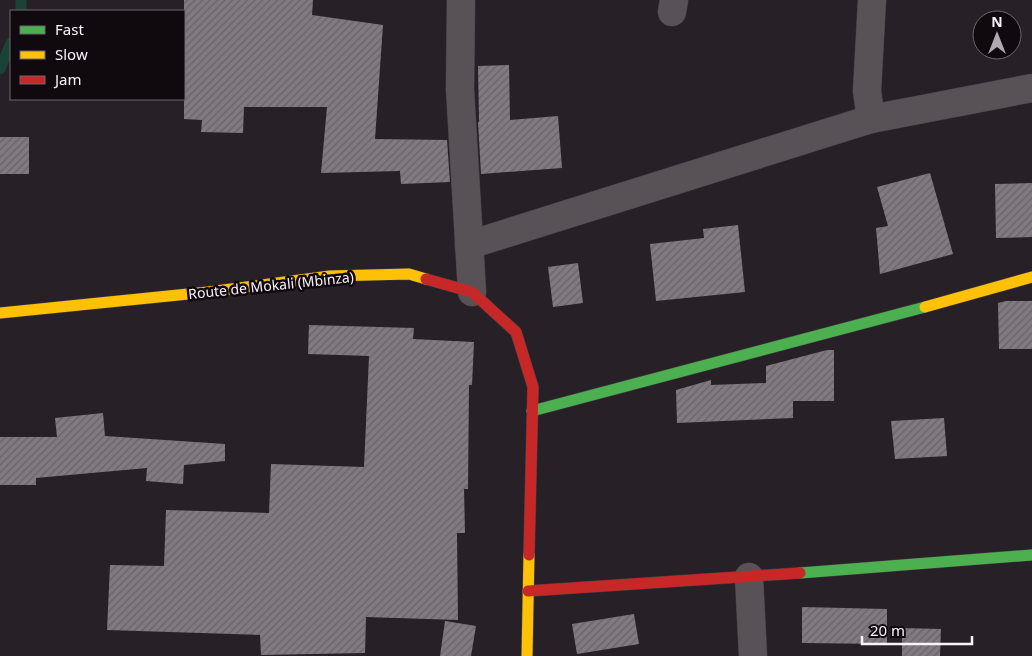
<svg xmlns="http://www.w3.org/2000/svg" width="1032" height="656" font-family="'Noto Sans',sans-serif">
<defs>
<pattern id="building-hatch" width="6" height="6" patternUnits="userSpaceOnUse" patternTransform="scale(1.25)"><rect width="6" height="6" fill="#817a80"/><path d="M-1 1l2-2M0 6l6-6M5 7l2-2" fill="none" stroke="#696468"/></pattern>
</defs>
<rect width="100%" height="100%" fill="#282027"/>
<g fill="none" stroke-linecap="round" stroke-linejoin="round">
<!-- stream -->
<g stroke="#1a4235" stroke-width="11">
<path d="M 21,11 L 21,0"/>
<path d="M 0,69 L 11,43"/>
</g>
</g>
<!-- building -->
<g fill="url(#building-hatch)">
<path d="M 184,0 L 313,0 L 312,15 L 383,25 L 375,139 L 447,140 L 450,182 L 401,184 L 400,171 L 321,173 L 327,107 L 244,107 L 243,133 L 201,132 L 202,120 L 184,119 Z"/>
<path d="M 509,65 L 510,120 L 558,116 L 562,168 L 481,174 L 478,122 L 479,122 L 478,66 Z"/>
<rect x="0" y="137" width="29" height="37"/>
<path d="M 930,173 L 953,254 L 880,274 L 876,228 L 888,226 L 877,187 Z"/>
<path d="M 1032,183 L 1032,237 L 996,238 L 995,184 Z"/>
<path d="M 738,225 L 745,292 L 656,301 L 650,244 L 704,238 L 703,229 Z"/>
<path d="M 578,263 L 583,303 L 553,307 L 548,267 Z"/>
<path d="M 1006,301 L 1032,301 L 1032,349 L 999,349 L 998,303 Z"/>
<path d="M 309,325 L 414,328 L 413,339 L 474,342 L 472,385 L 469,385 L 468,489 L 464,489 L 465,533 L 457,533 L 458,620 L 366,617 L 365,653 L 261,655 L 260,635 L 107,630 L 110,565 L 164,566 L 166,510 L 269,513 L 271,464 L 364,467 L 369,356 L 308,354 Z"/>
<path d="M 827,350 L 834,350 L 834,401 L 793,401 L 793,418 L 677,423 L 676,390 L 711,380 L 711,385 L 766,383 L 766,366 Z"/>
<path d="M 103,413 L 105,436 L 225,444 L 225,461 L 184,465 L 183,484 L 146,481 L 147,468 L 36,478 L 36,485 L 0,485 L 0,437 L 57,437 L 55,418 Z"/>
<path d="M 944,418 L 947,456 L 895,459 L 891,421 Z"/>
<path d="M 802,607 L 887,609 L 887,644 L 802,643 Z"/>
<path d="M 634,614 L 639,644 L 577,654 L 572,624 Z"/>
<path d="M 445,621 L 476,626 L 471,656 L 440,656 Z"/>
<path d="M 902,628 L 941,629 L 940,656 L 902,656 Z"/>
</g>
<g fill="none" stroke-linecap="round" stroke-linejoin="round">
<defs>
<g id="street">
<path d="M 461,0 L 460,89 L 472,292"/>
<path d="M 672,12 L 674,0"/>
<path d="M 871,119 L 867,91 L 872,0"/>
<path d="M 469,245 L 871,119 L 1032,88"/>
<path d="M 749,577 L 753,656"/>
</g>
<g id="fast">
<path d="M 532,411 L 925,307"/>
<path d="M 800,573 L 1032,555"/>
</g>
<g id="slow">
<path d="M 925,307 L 1032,277"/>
<path d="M 0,313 L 208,292 L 330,276 L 409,274 L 426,279"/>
<path d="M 527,656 L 529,555"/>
</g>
<g id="jam">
<path d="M 426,279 L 472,292 L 516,332 L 533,387 L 529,555"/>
<path d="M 528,591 L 800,573"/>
</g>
</defs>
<!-- street casing -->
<use href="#street" stroke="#423c42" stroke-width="29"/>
<!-- fast casing -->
<use href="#fast" stroke="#423c42" stroke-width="12"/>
<!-- slow casing -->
<use href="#slow" stroke="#423c42" stroke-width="12"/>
<!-- jam casing -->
<use href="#jam" stroke="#423c42" stroke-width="12"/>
<!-- street -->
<use href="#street" stroke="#585257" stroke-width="28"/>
<!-- fast -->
<use href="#fast" stroke="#4caf50" stroke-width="11"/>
<!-- slow -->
<use href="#slow" stroke="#ffc107" stroke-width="11"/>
<!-- jam -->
<use href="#jam" stroke="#c62828" stroke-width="11"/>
</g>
<g text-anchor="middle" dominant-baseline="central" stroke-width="5" stroke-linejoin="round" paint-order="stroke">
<!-- street labels -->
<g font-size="14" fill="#fbf2fa" stroke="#100a0f">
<text transform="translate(271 285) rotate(-6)">Route de Mokali (Mbinza)</text>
</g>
</g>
<!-- legend -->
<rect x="10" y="10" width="175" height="90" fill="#100a0f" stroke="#6e676d"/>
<rect x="20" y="26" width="25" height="8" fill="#4caf50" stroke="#6e676d"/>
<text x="55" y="35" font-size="15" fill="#fbf2fa">Fast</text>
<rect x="20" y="51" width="25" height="8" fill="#ffc107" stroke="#6e676d"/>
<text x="55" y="60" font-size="15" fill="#fbf2fa">Slow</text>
<rect x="20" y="76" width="25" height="8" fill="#c62828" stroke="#6e676d"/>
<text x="55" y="85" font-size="15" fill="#fbf2fa">Jam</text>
<!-- north arrow -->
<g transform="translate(997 35)"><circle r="24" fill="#100a0f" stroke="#6e676d"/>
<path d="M0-4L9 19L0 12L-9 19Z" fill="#b1a8b0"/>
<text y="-8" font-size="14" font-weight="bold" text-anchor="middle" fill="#fbf2fa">N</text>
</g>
<!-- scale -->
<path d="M862 636v8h110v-8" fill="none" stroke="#fbf2fa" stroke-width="2.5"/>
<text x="870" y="636" font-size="15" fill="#fbf2fa" stroke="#100a0f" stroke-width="4" paint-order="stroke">20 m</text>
</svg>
